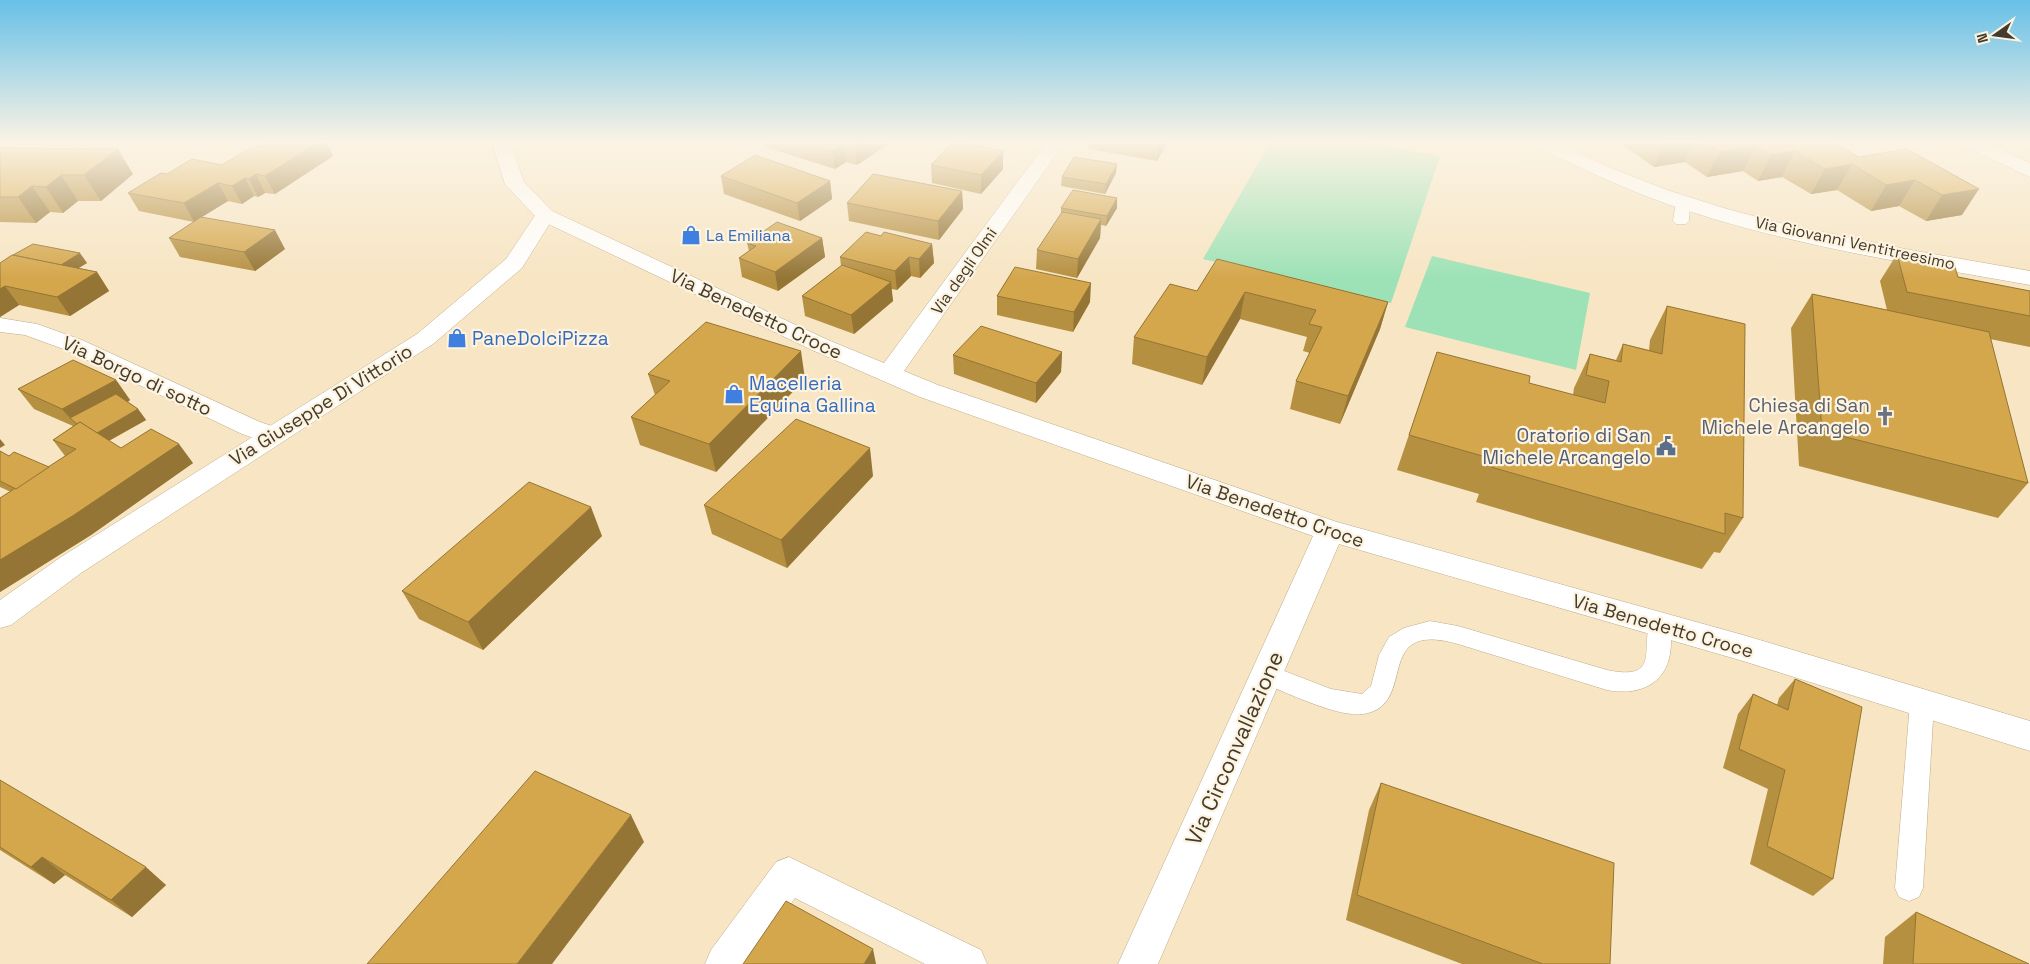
<svg xmlns="http://www.w3.org/2000/svg" width="2030" height="964" font-family="'Space Grotesk',sans-serif">
<rect width="100%" height="100%" fill="#f7e5c3"/>
<!-- green -->
<g fill="#9de2b6">
<path d="M 1270,143 L 1368,143 L 1440,156 L 1391,303 L 1203,259 Z"/>
<path d="M 1432,256 L 1590,293 L 1576,370 L 1405,327 Z"/>
</g>
<g fill="none" stroke-linecap="round" stroke-linejoin="round">
<defs>
<g id="service">
<path d="M 1683,198 L 1688,199 L 1690,202 L 1689,221 L 1686,224 L 1676,224 L 1673,221 L 1676,202 L 1678,199 Z"/>
<path d="M 1660,616 L 1668,619 C 1672,626 1671,633 1671,642 C 1671,681 1643,697 1607,690 L 1458,644 C 1370,619 1420,706 1363,714 C 1338,718 1283,691 1258,681 L 1254,674 L 1258,667 L 1266,664 L 1331,689 L 1362,694 L 1371,686 L 1379,655 L 1389,637 L 1404,628 L 1430,621 L 1458,626 L 1607,670 C 1664,682 1638,645 1652,619 Z"/>
<path d="M 1922,693 L 1931,696 L 1934,703 L 1923,888 L 1919,897 L 1909,901 L 1899,897 L 1895,888 L 1910,703 L 1913,696 Z"/>
</g>
<path id="pedestrian" d="M 545,209 L 552,211 L 555,215 L 522,268 L 433,344 L 81,573 L 11,625 L 0,628 L 0,600 L 61,557 L 417,334 L 506,259 L 538,211 Z"/>
<g id="minor">
<path d="M 492,143 L 510,143 L 524,182 L 552,211 L 828,340 L 884,363 L 1046,143 L 1064,143 L 904,371 L 938,385 L 1337,522 L 1743,635 L 2030,721 L 2030,751 L 1743,661 L 1339,544 L 1158,964 L 1118,964 L 1313,536 L 920,397 L 812,350 L 538,219 L 505,184 Z"/>
<path d="M 1535,143 L 1558,143 L 1608,167 L 1667,190 L 1727,209 L 1784,224 L 1905,249 L 2030,271 L 2030,285 C 1903,262 1772,243 1651,198 C 1612,183 1575,165 1537,147 Z"/>
<path d="M 0,318 L 37,324 L 82,340 L 260,422 L 281,429 L 285,435 L 281,441 L 272,444 L 242,434 L 66,350 L 25,335 L 0,332 Z"/>
<path d="M 789,857 L 981,950 L 987,964 L 925,964 L 795,898 L 749,964 L 705,964 L 711,950 L 776,862 Z"/>
</g>
<path id="tertiary" d="M 1964,143 L 1987,143 L 2030,163 L 2030,177 L 1966,147 Z"/>
</defs>
<!-- service casing -->
<use href="#service" stroke="#bdac8c" stroke-width="1"/>
<!-- pedestrian casing -->
<use href="#pedestrian" stroke="#bdac8c" stroke-width="1"/>
<!-- minor casing -->
<use href="#minor" stroke="#bdac8c" stroke-width="1"/>
<!-- tertiary casing -->
<use href="#tertiary" stroke="#bdac8c" stroke-width="1"/>
<!-- service -->
<use href="#service" fill="#fff" fill-rule="evenodd"/>
<!-- pedestrian -->
<use href="#pedestrian" fill="#fff" fill-rule="evenodd"/>
<!-- minor -->
<use href="#minor" fill="#fff" fill-rule="evenodd"/>
<!-- tertiary -->
<use href="#tertiary" fill="#fff" fill-rule="evenodd"/>
</g>
<!-- wall -->
<g fill="#b69041">
<path d="M 765,143 L 890,143 L 857,165 L 846,162 L 835,169 L 765,147 Z"/>
<path d="M 1088,143 L 1167,143 L 1157,161 L 1088,149 Z"/>
<path d="M 1620,143 L 1834,143 L 1859,157 L 1907,149 L 1962,215 L 1926,221 L 1899,206 L 1871,211 L 1837,190 L 1811,194 L 1782,177 L 1758,181 L 1743,171 L 1707,177 L 1685,162 L 1654,167 Z"/>
<path d="M 0,148 L 133,174 L 101,201 L 78,201 L 63,213 L 50,212 L 36,223 L 0,222 Z"/>
<path d="M 333,156 L 275,194 L 265,193 L 258,197 L 254,196 L 242,204 L 228,201 L 201,217 L 285,249 L 255,271 L 180,257 L 169,238 L 194,222 L 139,211 L 128,193 L 167,174 L 222,165 Z"/>
<path d="M 931,165 L 1003,169 L 981,194 L 932,183 Z"/>
<path d="M 1116,173 L 1105,194 L 1061,186 L 1062,177 Z"/>
<path d="M 721,176 L 830,181 L 832,199 L 800,221 L 724,194 Z"/>
<path d="M 962,191 L 963,209 L 939,240 L 849,221 L 847,203 Z"/>
<path d="M 1061,208 L 1117,208 L 1106,226 L 1101,225 L 1100,238 L 1077,278 L 1036,269 L 1037,250 L 1061,214 Z"/>
<path d="M 881,236 L 932,244 L 934,263 L 920,278 L 911,276 L 897,290 L 891,289 L 893,301 L 854,334 L 805,316 L 802,296 L 841,266 L 840,257 Z"/>
<path d="M 822,238 L 825,257 L 778,291 L 742,277 L 739,258 L 749,251 L 747,243 Z"/>
<path d="M 1897,254 L 1958,277 L 2030,291 L 2030,347 L 1990,339 L 2028,483 L 1998,518 L 1799,466 L 1791,328 L 1812,294 L 1887,310 L 1880,281 Z"/>
<path d="M 1217,259 L 1388,302 L 1380,329 L 1340,424 L 1290,409 L 1296,381 L 1310,353 L 1303,351 L 1307,337 L 1240,319 L 1202,385 L 1132,364 L 1134,337 L 1197,291 Z"/>
<path d="M 0,263 L 87,263 L 78,268 L 97,272 L 109,291 L 70,316 L 19,305 L 0,317 Z"/>
<path d="M 997,296 L 1090,302 L 1073,332 L 997,315 Z"/>
<path d="M 1667,306 L 1743,518 L 1720,553 L 1714,552 L 1702,569 L 1476,502 L 1479,494 L 1397,470 L 1437,352 L 1529,383 L 1573,395 L 1574,388 L 1590,354 L 1616,360 L 1623,344 L 1649,350 L 1650,340 Z"/>
<path d="M 1062,352 L 1061,372 L 1036,403 L 954,374 L 953,355 Z"/>
<path d="M 648,374 L 805,379 L 716,472 L 640,445 L 631,417 L 655,395 Z"/>
<path d="M 116,380 L 130,400 L 128,402 L 138,409 L 146,420 L 109,441 L 121,448 L 193,463 L 91,535 L 0,592 L 0,498 L 11,492 L 0,487 L 0,451 L 9,456 L 49,467 L 65,456 L 53,440 L 73,426 L 34,409 L 18,389 Z"/>
<path d="M 873,476 L 787,568 L 712,534 L 704,505 Z"/>
<path d="M 602,536 L 483,650 L 419,619 L 402,591 Z"/>
<path d="M 1795,679 L 1833,879 L 1813,896 L 1750,864 L 1768,789 L 1723,768 L 1738,714 L 1753,694 L 1777,705 L 1779,698 Z"/>
<path d="M 0,780 L 166,885 L 132,917 L 65,875 L 54,884 L 0,850 Z"/>
<path d="M 1381,783 L 1610,964 L 1462,964 L 1346,920 L 1369,810 Z"/>
<path d="M 1916,912 L 2029,964 L 1883,964 L 1885,937 Z"/>
</g>
<!-- shaded-wall -->
<g fill="#947535">
<path d="M 317,143 L 327,143 L 333,156 L 275,194 L 265,176 Z"/>
<path d="M 862,143 L 890,143 L 857,165 L 855,148 Z"/>
<path d="M 1159,143 L 1167,143 L 1157,161 Z"/>
<path d="M 1664,143 L 1693,143 L 1685,162 L 1654,167 Z"/>
<path d="M 844,144 L 846,162 L 835,169 L 832,151 Z"/>
<path d="M 1756,146 L 1743,171 L 1707,177 L 1719,152 Z"/>
<path d="M 118,149 L 133,174 L 101,201 L 84,175 Z"/>
<path d="M 1003,151 L 1003,169 L 981,194 L 981,175 Z"/>
<path d="M 1795,151 L 1782,177 L 1758,181 L 1771,155 Z"/>
<path d="M 1117,164 L 1116,173 L 1105,194 L 1106,184 Z"/>
<path d="M 1852,164 L 1837,190 L 1811,194 L 1825,169 Z"/>
<path d="M 256,174 L 265,193 L 258,197 L 249,179 Z"/>
<path d="M 61,175 L 78,201 L 63,213 L 46,187 Z"/>
<path d="M 245,178 L 254,196 L 242,204 L 232,186 Z"/>
<path d="M 1915,180 L 1899,206 L 1871,211 L 1886,185 Z"/>
<path d="M 830,181 L 832,199 L 800,221 L 797,203 Z"/>
<path d="M 218,183 L 228,201 L 194,222 L 184,203 Z"/>
<path d="M 32,186 L 50,212 L 36,223 L 18,197 Z"/>
<path d="M 1979,189 L 1962,215 L 1926,221 L 1942,195 Z"/>
<path d="M 962,191 L 963,209 L 939,240 L 938,221 Z"/>
<path d="M 1117,198 L 1117,208 L 1106,226 L 1107,216 Z"/>
<path d="M 1101,219 L 1100,238 L 1077,278 L 1078,259 Z"/>
<path d="M 275,230 L 285,249 L 255,271 L 244,252 Z"/>
<path d="M 822,238 L 825,257 L 778,291 L 775,272 Z"/>
<path d="M 932,244 L 934,263 L 920,278 L 919,259 Z"/>
<path d="M 80,253 L 87,263 L 59,280 L 52,270 Z"/>
<path d="M 909,257 L 911,276 L 897,290 L 895,271 Z"/>
<path d="M 97,272 L 109,291 L 70,316 L 57,297 Z"/>
<path d="M 891,282 L 893,301 L 854,334 L 851,315 Z"/>
<path d="M 1091,283 L 1090,302 L 1073,332 L 1074,312 Z"/>
<path d="M 5,286 L 19,305 L 0,317 L 0,289 Z"/>
<path d="M 1245,292 L 1240,319 L 1202,385 L 1207,357 Z"/>
<path d="M 1388,302 L 1380,329 L 1340,424 L 1348,396 Z"/>
<path d="M 801,351 L 805,379 L 716,472 L 709,444 Z"/>
<path d="M 1062,352 L 1061,372 L 1036,403 L 1036,383 Z"/>
<path d="M 116,380 L 130,400 L 124,404 L 70,418 L 62,409 Z"/>
<path d="M 138,409 L 146,420 L 101,445 L 93,435 Z"/>
<path d="M 0,439 L 5,445 L 0,448 Z"/>
<path d="M 179,444 L 193,463 L 91,535 L 0,592 L 0,560 Z"/>
<path d="M 870,448 L 873,476 L 787,568 L 781,540 Z"/>
<path d="M 591,507 L 602,536 L 483,650 L 468,622 Z"/>
<path d="M 631,815 L 644,842 L 552,964 L 517,964 Z"/>
<path d="M 42,857 L 65,875 L 54,884 L 31,867 Z"/>
<path d="M 146,867 L 166,885 L 132,917 L 111,900 Z"/>
<path d="M 873,949 L 876,964 L 864,964 Z"/>
</g>
<!-- building -->
<g fill="#d4a74c" stroke="#947535">
<path d="M 266,143 L 317,143 L 265,176 L 256,174 L 249,179 L 245,178 L 232,186 L 218,183 L 184,203 L 128,193 L 161,173 L 167,174 L 192,159 L 222,165 L 253,146 L 259,147 Z"/>
<path d="M 805,143 L 862,143 L 855,148 L 844,144 L 832,151 Z"/>
<path d="M 952,143 L 962,143 L 1003,151 L 981,175 L 931,165 Z"/>
<path d="M 1705,143 L 1834,143 L 1859,157 L 1907,149 L 1979,189 L 1942,195 L 1915,180 L 1886,185 L 1852,164 L 1825,169 L 1795,151 L 1771,155 L 1756,146 L 1719,152 Z"/>
<path d="M 0,148 L 118,149 L 84,175 L 61,175 L 46,187 L 32,186 L 18,197 L 0,197 Z"/>
<path d="M 755,155 L 830,181 L 797,203 L 721,176 Z"/>
<path d="M 1074,157 L 1117,164 L 1106,184 L 1062,177 Z"/>
<path d="M 873,174 L 962,191 L 938,221 L 847,203 Z"/>
<path d="M 1073,190 L 1117,198 L 1107,216 L 1061,208 Z"/>
<path d="M 1062,212 L 1101,219 L 1078,259 L 1037,250 Z"/>
<path d="M 201,217 L 275,230 L 244,252 L 169,238 Z"/>
<path d="M 777,222 L 822,238 L 775,272 L 739,258 L 756,246 L 747,243 Z"/>
<path d="M 866,232 L 881,236 L 884,232 L 932,244 L 919,259 L 909,257 L 895,271 L 840,257 Z"/>
<path d="M 33,244 L 80,253 L 61,265 L 13,255 Z"/>
<path d="M 1897,254 L 1954,264 L 1958,277 L 2030,291 L 2030,316 L 1907,292 Z"/>
<path d="M 12,255 L 97,272 L 57,297 L 5,286 L 0,289 L 0,263 Z"/>
<path d="M 1217,259 L 1388,302 L 1348,396 L 1296,381 L 1322,327 L 1309,324 L 1316,310 L 1245,292 L 1207,357 L 1134,337 L 1170,284 L 1197,291 Z"/>
<path d="M 842,265 L 891,282 L 851,315 L 802,296 Z"/>
<path d="M 1015,267 L 1091,283 L 1074,312 L 997,296 Z"/>
<path d="M 1812,294 L 1989,332 L 2028,483 L 1822,431 Z"/>
<path d="M 1667,306 L 1745,324 L 1743,518 L 1725,513 L 1725,534 L 1491,467 L 1493,459 L 1409,435 L 1437,352 L 1530,376 L 1529,383 L 1605,403 L 1609,381 L 1586,375 L 1590,354 L 1621,362 L 1623,344 L 1662,354 Z"/>
<path d="M 706,322 L 801,351 L 709,444 L 631,417 L 670,381 L 648,374 Z"/>
<path d="M 981,326 L 1062,352 L 1036,383 L 953,355 Z"/>
<path d="M 73,360 L 116,380 L 62,409 L 18,389 Z"/>
<path d="M 116,394 L 138,409 L 97,433 L 80,422 L 77,424 L 70,418 Z"/>
<path d="M 796,419 L 870,448 L 781,540 L 704,505 Z"/>
<path d="M 80,422 L 121,448 L 151,429 L 179,444 L 74,515 L 0,560 L 0,498 L 76,449 L 53,440 Z"/>
<path d="M 0,451 L 9,456 L 14,452 L 49,467 L 16,489 L 0,481 Z"/>
<path d="M 529,482 L 591,507 L 468,622 L 402,591 Z"/>
<path d="M 1795,679 L 1862,707 L 1833,879 L 1767,846 L 1785,770 L 1739,749 L 1753,694 L 1788,710 Z"/>
<path d="M 535,771 L 631,815 L 517,964 L 367,964 Z"/>
<path d="M 0,780 L 146,867 L 111,900 L 42,857 L 31,867 L 0,847 Z"/>
<path d="M 1381,783 L 1614,863 L 1610,964 L 1543,964 L 1357,895 Z"/>
<path d="M 786,901 L 873,949 L 864,964 L 743,964 Z"/>
<path d="M 1916,912 L 2029,964 L 1913,964 Z"/>
</g>
<!-- sky -->
<linearGradient id="sky" x2="0" y2="1"><stop stop-color="#67c0e8"/><stop offset="0.51" stop-color="#fbf3e4"/><stop offset="1" stop-color="#fbf3e4" stop-opacity="0"/></linearGradient>
<rect width="2030" height="278" fill="url(#sky)"/>
<!-- icons -->
<defs>
<symbol id="shop-bare" viewBox="-9 -9 18 18"><path d="M-5-2.5h2.3a2.7 3.5 0 0 1 5.4 0H5L5.5 6h-11ZM-1.5-2.5h3a1.5 2.3 0 0 0-3 0Z" fill="#3f7fe0" stroke="#fef3df" stroke-width="2.5" paint-order="stroke"/></symbol>
<symbol id="church-bare" viewBox="-9 -9 18 18"><path d="M-1.2-6h2.4v3.5h3.3v2.4h-3.3V6h-2.4V-.1h-3.3v-2.4h3.3Z" fill="#6b7280" stroke="#fef3df" stroke-width="2.5" paint-order="stroke"/></symbol>
<symbol id="civic-bare" viewBox="-9 -9 18 18"><path d="M-.6-6.5H3V-4.5H.6V-3L4-1V1h2V6H-6V1h2V-1L-.6-3ZM-1.2 2.5V6h2.4V2.5Z" fill="#5c6f8a" stroke="#fef3df" stroke-width="2.5" paint-order="stroke"/></symbol>
</defs>
<g fill-rule="evenodd">
<use href="#shop-bare" x="677" y="221" width="28" height="28"/>
<use href="#shop-bare" x="443" y="324" width="28" height="28"/>
<use href="#shop-bare" x="720" y="380" width="28" height="28"/>
<use href="#church-bare" x="1871" y="402" width="28" height="28"/>
<use href="#civic-bare" x="1652" y="432" width="28" height="28"/>
</g>
<g text-anchor="middle" dominant-baseline="central" stroke-width="4.5" stroke-linejoin="round" paint-order="stroke">
<!-- far-shop labels -->
<g font-size="16" fill="#366cbe" stroke="#fef3df" text-anchor="start">
<text x="706" y="235">La Emiliana</text>
</g>
<!-- far-street labels -->
<g font-size="16" fill="#433c2e" stroke="#fef3df">
<text transform="translate(1855 243) rotate(12)">Via Giovanni Ventitreesimo</text>
<text transform="translate(964 271) rotate(-55)">Via degli Olmi</text>
</g>
<!-- street labels -->
<g font-size="19" fill="#433c2e" stroke="#fef3df">
<text transform="translate(756 314) rotate(25)">Via Benedetto Croce</text>
<text transform="translate(137 376) rotate(25)">Via Borgo di sotto</text>
<text transform="translate(321 405) rotate(-32)">Via Giuseppe Di Vittorio</text>
<text transform="translate(1275 511) rotate(19)">Via Benedetto Croce</text>
<text transform="translate(1663 626) rotate(16)">Via Benedetto Croce</text>
</g>
<!-- shop labels -->
<g font-size="19" fill="#366cbe" stroke="#fef3df" text-anchor="start">
<text x="472" y="338">PaneDolciPizza</text>
<text x="749" y="383">Macelleria<tspan x="749" dy="22">Equina Gallina</tspan></text>
</g>
<!-- worship labels -->
<g font-size="19" fill="#5b616d" stroke="#fef3df" text-anchor="end">
<text x="1870" y="405">Chiesa di San<tspan x="1870" dy="22">Michele Arcangelo</tspan></text>
</g>
<!-- service labels -->
<g font-size="19" fill="#4e5e75" stroke="#fef3df" text-anchor="end">
<text x="1651" y="435">Oratorio di San<tspan x="1651" dy="22">Michele Arcangelo</tspan></text>
</g>
<!-- near-street labels -->
<g font-size="22" fill="#433c2e" stroke="#fef3df">
<text transform="translate(1234 748) rotate(-66)">Via Circonvallazione</text>
</g>
</g>
<!-- north arrow -->
<g transform="translate(1995 35) rotate(256)" stroke="#fef3df" stroke-width="4" paint-order="stroke">
<path d="M0-4L9 19L0 12L-9 19Z" fill="#433c2e"/>
<text y="-8" font-size="14" font-weight="bold" text-anchor="middle" fill="#433c2e">N</text>
</g>
</svg>
